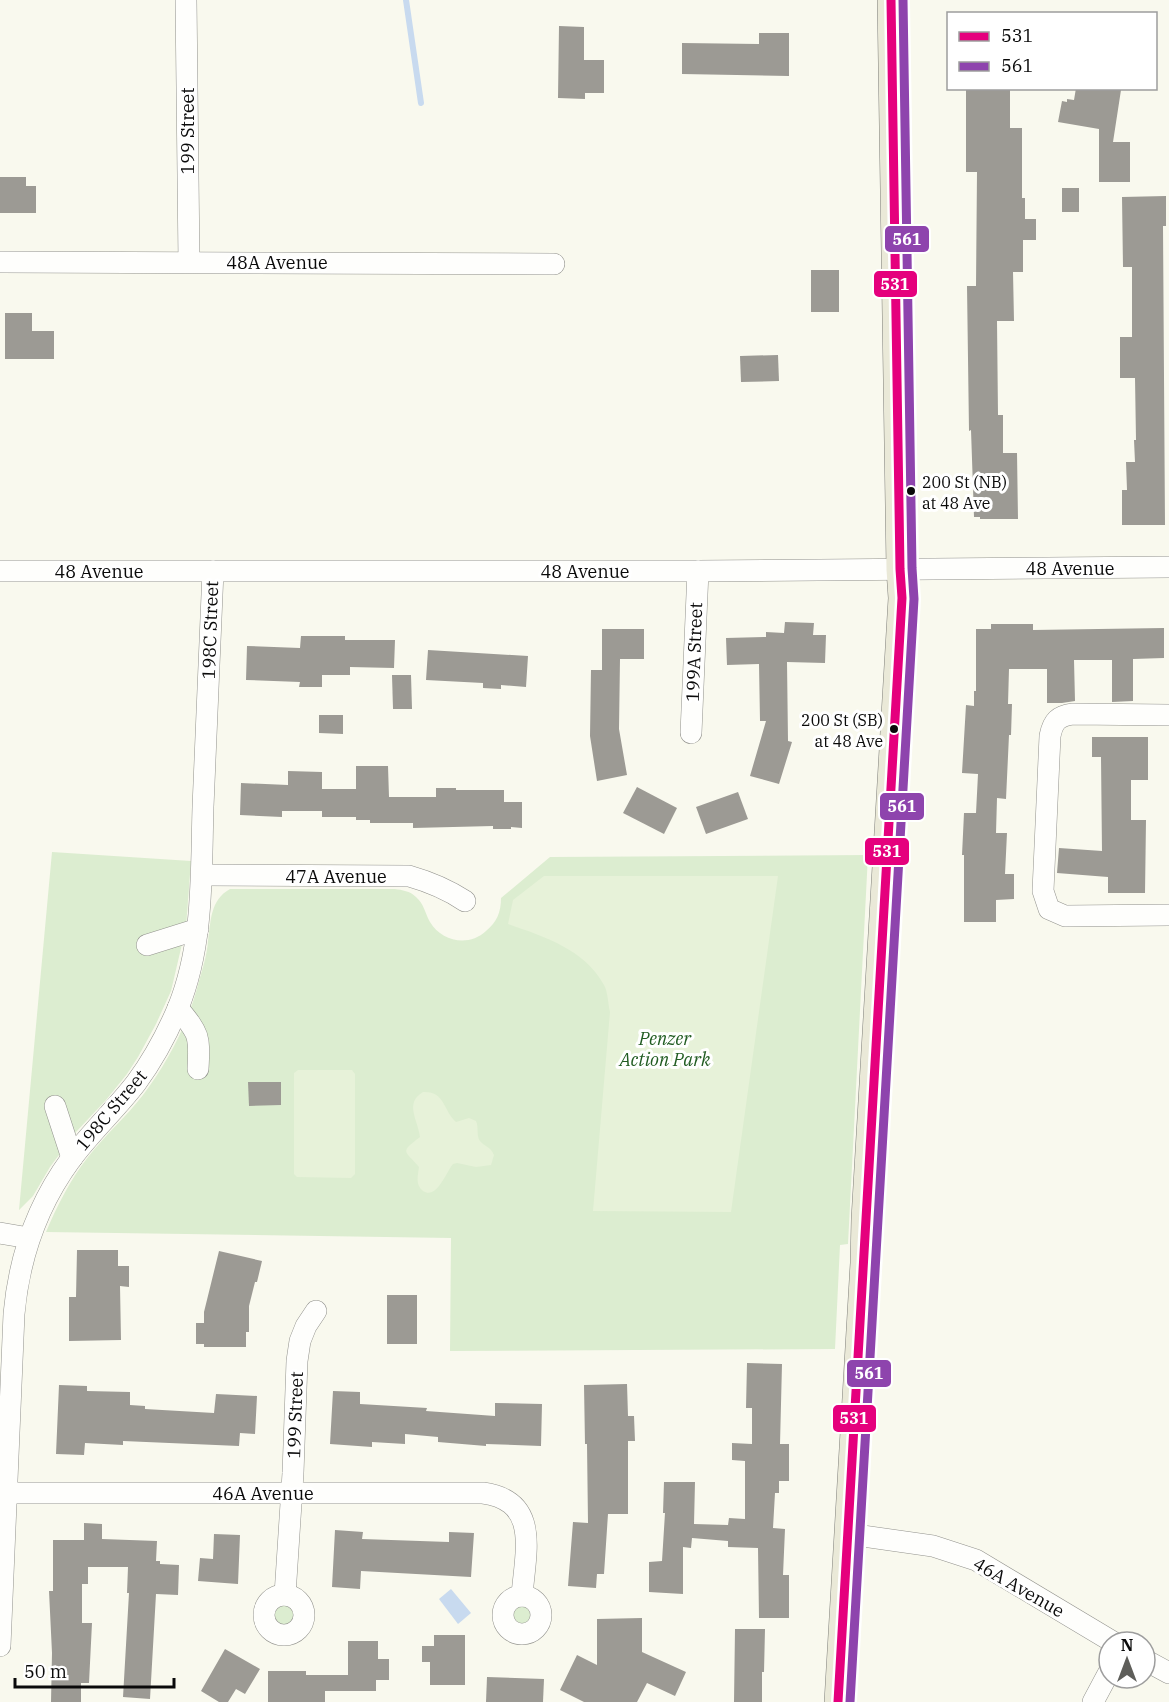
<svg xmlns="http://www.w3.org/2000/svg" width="1169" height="1702" font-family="'IBM Plex Serif',serif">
<rect width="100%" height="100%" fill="#f9f9ee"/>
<!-- green -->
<g fill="#dcedd0">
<path d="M 52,852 L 191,861 L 186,927 L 171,991 L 156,1024 L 138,1057 L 127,1074 L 106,1100 L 76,1132 L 50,1167 L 33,1196 L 19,1210 Z"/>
<path d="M 868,855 L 848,1244 L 840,1245 L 835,1349 L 450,1351 L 451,1238 L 46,1232 C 57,1206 70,1180 88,1157 C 105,1135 126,1117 143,1095 C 168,1062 189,1022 199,981 C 203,968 207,954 208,941 C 211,921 210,900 230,889 L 395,889 C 402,890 410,891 416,897 C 424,904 425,913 430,922 C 442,942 469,947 486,931 C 497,922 501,912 501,898 L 550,857 Z"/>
<circle cx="284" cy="1615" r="12"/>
<circle cx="523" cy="1615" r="11"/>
</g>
<!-- pitch -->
<g fill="#e7f2d9">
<path d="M 544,876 L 778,876 L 731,1212 L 593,1211 L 610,1012 C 608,1004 608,992 604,985 C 584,949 545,937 508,924 L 513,900 Z"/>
<path d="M 298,1070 L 352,1070 L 355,1074 L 355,1174 L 351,1178 L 297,1177 L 294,1174 L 294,1073 Z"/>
<path d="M 423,1092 C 445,1091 443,1110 456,1122 L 469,1118 L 476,1121 C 479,1127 476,1136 480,1141 C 485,1147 490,1146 494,1155 L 491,1165 L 476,1167 L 457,1163 L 453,1164 C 446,1172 437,1200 423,1191 C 415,1185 418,1175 419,1167 C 405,1150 399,1153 420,1137 C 418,1120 404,1103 423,1092 Z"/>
</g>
<!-- water -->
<path fill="#c8daef" d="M 451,1589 L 471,1613 L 458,1624 L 439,1599 Z"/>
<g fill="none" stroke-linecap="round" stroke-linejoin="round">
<!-- stream -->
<path stroke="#c8daef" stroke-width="6" d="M 406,0 L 421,103"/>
</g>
<!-- building -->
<g fill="#9c9a94">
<path d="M 559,26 L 584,27 L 584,60 L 604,60 L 604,93 L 585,93 L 585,99 L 558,98 Z"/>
<path d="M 759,33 L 789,33 L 789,76 L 682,74 L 682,43 L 759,44 Z"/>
<path d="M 966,88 L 1010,88 L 1010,128 L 1022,128 L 1022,198 L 1025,198 L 1025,219 L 1036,219 L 1036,240 L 1023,240 L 1023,272 L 1013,272 L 1014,321 L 997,321 L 998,415 L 1003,415 L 1003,453 L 1017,453 L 1018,519 L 980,519 L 980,517 L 974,517 L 971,430 L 969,431 L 967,286 L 976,286 L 977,172 L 966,172 Z"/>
<path d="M 1076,88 L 1110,88 L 1121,90 L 1113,142 L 1130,142 L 1130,182 L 1099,182 L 1099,129 L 1058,122 L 1062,101 L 1067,102 L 1067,99 L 1074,100 Z"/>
<path d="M 0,177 L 26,177 L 26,186 L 36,186 L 36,213 L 0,213 Z"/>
<rect x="1062" y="188" width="17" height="24"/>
<path d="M 1166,196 L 1166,226 L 1163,226 L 1165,525 L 1122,525 L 1122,490 L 1127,490 L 1126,462 L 1135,462 L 1134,440 L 1136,440 L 1135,378 L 1120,378 L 1120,337 L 1132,337 L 1132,267 L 1123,267 L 1122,197 Z"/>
<rect x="811" y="270" width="28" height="42"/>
<path d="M 5,313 L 32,313 L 32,331 L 54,331 L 54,359 L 5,359 Z"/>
<path d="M 778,355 L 779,381 L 741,382 L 740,356 Z"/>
<path d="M 785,622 L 814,623 L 813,635 L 826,635 L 825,663 L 787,662 L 788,741 L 792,742 L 779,784 L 750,776 L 766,721 L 760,721 L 759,664 L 727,665 L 726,638 L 766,637 L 766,632 L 784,633 Z"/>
<path d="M 991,624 L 1033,624 L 1033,630 L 1164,628 L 1164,658 L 1133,659 L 1133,701 L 1112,702 L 1112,660 L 1074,660 L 1075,701 L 1062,703 L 1047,703 L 1047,669 L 1009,669 L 1008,704 L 1012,704 L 1011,735 L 1009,735 L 1006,799 L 997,798 L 996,833 L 1007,833 L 1005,874 L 1014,874 L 1014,899 L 996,900 L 996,922 L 964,922 L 964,855 L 962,855 L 964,813 L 976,813 L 978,774 L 962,773 L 966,705 L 974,706 L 974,691 L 976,691 L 976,629 L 991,629 Z"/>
<path d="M 602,629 L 644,629 L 644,659 L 620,659 L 619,729 L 627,775 L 597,781 L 590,736 L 591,670 L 602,670 Z"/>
<path d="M 301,636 L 345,636 L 345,640 L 395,640 L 394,668 L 350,667 L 350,675 L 322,675 L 322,687 L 299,687 L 300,682 L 246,680 L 247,646 L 300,648 Z"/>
<path d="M 428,650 L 528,656 L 526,687 L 501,685 L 501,689 L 483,688 L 483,683 L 426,680 Z"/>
<path d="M 392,675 L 411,675 L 412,709 L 393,709 Z"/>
<path d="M 319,715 L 343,715 L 343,734 L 319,733 Z"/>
<path d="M 1092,737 L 1148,737 L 1148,780 L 1131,780 L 1131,820 L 1146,820 L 1145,893 L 1108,893 L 1108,877 L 1057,873 L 1059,848 L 1102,851 L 1101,757 L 1092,757 Z"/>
<path d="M 356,766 L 388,766 L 389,797 L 436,797 L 436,788 L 456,788 L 456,790 L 504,790 L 504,802 L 522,802 L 522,828 L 511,827 L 511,829 L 493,829 L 493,826 L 413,828 L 413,823 L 370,823 L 370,820 L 356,820 L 356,817 L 322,817 L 322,811 L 282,811 L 282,817 L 240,815 L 241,783 L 288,785 L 288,771 L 322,772 L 322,789 L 356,789 Z"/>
<path d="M 637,787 L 677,808 L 664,834 L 623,813 Z"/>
<path d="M 738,792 L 748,819 L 706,834 L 696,807 Z"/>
<path d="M 248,1082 L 281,1082 L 281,1105 L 249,1106 Z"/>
<path d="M 77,1250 L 118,1250 L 118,1266 L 129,1266 L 129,1287 L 120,1286 L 121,1340 L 69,1341 L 69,1297 L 76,1297 Z"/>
<path d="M 219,1251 L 262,1261 L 257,1282 L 255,1282 L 249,1306 L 249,1332 L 246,1332 L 246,1347 L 204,1347 L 204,1344 L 196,1344 L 196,1323 L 204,1323 L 204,1312 Z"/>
<rect x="387" y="1295" width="30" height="49"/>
<path d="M 747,1363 L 782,1364 L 780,1444 L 789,1444 L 789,1481 L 779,1481 L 779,1493 L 775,1493 L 773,1528 L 785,1529 L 783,1575 L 789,1575 L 789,1618 L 759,1618 L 758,1548 L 728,1547 L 728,1541 L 692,1538 L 691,1548 L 683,1547 L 683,1594 L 649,1592 L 649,1562 L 662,1561 L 665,1513 L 663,1513 L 664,1482 L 695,1482 L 694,1524 L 728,1525 L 729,1518 L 745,1519 L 745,1461 L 732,1460 L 732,1443 L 752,1444 L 752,1408 L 746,1408 Z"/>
<path d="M 627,1384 L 628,1416 L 634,1416 L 635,1441 L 628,1441 L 628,1514 L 608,1514 L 604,1574 L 597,1574 L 596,1588 L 568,1586 L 573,1522 L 588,1523 L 587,1444 L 585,1444 L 584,1385 Z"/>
<path d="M 59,1385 L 87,1386 L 87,1391 L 130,1392 L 130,1405 L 145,1406 L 145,1409 L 214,1413 L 216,1394 L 257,1396 L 255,1434 L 240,1433 L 239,1446 L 123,1441 L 123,1445 L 85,1443 L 84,1455 L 56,1454 Z"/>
<path d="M 333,1391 L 360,1392 L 360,1404 L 427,1408 L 426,1411 L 495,1416 L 495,1403 L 542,1404 L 541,1446 L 486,1444 L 486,1446 L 438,1442 L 438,1437 L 405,1434 L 405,1444 L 372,1442 L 372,1447 L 330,1444 Z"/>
<path d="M 84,1523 L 102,1524 L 102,1539 L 157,1541 L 156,1561 L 160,1561 L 160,1564 L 179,1565 L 178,1595 L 156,1594 L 150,1699 L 123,1697 L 129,1593 L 127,1593 L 128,1567 L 88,1567 L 88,1584 L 82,1584 L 82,1623 L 92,1623 L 89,1683 L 81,1683 L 81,1702 L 51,1702 L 52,1653 L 49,1591 L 53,1591 L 53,1540 L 84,1540 Z"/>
<path d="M 335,1530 L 363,1532 L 362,1539 L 449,1542 L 449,1532 L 474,1533 L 471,1577 L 361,1571 L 360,1589 L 332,1587 Z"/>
<path d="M 214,1534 L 240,1535 L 238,1584 L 198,1581 L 200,1558 L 213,1559 Z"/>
<path d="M 642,1618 L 642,1652 L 686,1672 L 675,1696 L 647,1683 L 637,1702 L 584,1702 L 560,1690 L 577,1655 L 597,1665 L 597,1619 Z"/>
<path d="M 735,1629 L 765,1629 L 764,1672 L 762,1672 L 762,1702 L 734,1702 Z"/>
<path d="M 434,1635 L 465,1635 L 465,1685 L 430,1685 L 430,1662 L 422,1662 L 422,1646 L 434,1646 Z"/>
<path d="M 348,1641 L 378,1641 L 378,1659 L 389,1659 L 389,1680 L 376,1680 L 376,1691 L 325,1691 L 325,1702 L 268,1702 L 268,1671 L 306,1671 L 306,1675 L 348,1675 Z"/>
<path d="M 225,1649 L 260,1669 L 245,1694 L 236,1689 L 228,1702 L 219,1702 L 201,1691 Z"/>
<path d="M 487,1677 L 544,1679 L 543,1702 L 486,1702 Z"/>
</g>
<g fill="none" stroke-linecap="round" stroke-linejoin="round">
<defs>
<g id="minor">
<path d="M 186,0 L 189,262"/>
<path d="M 0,262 L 554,264"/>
<path d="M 0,571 L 698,571 L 1169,567"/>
<path d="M 1169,715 L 1073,714 C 1058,716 1053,721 1050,736 L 1043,891 L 1049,909 L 1065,916 L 1169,915"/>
<path d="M 691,733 L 698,571"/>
<path d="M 202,875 L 409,876 C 430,882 447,889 465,901"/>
<path d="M 147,945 L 198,929"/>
<path d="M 178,1008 C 199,1034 200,1035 198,1069"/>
<path d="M 55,1106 L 72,1158"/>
<path d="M 0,1233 L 29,1238"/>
<path d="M 7,1493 L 483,1493 C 541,1501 525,1553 522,1596"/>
<path d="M 849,1534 L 933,1546 L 976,1560 L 1113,1642"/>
<circle cx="284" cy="1615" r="20"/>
<path d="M 285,1595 L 293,1473 L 297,1361 L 300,1341 L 306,1326 L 316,1311"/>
<circle cx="522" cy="1615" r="19"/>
<path d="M 0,1646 L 14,1314 C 19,1258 38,1204 71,1159 C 91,1132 116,1109 136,1083 C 153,1060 167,1034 178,1008 C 204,944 201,874 203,807 C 206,728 209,649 213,571"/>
<path d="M 1145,1660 L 1169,1673"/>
<path d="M 1093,1702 L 1109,1672"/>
</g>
<path id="major" d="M 838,1702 L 864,1263 L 865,1219 L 902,598 L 900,569 L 891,0"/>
</defs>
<!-- minor casing -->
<use href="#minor" stroke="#92928d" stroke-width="22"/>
<!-- major casing -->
<use href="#major" stroke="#7f7f7a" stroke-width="28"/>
<!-- minor -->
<use href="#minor" stroke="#fefefc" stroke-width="21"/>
<!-- major -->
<use href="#major" stroke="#eae9d8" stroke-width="27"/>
<defs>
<path id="bus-1" d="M 838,1702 L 902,598 L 900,569 L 891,0"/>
<path id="bus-2" d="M 850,1702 L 914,599 L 912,568 L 903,0"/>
</defs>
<!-- bus-1 casing -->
<use href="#bus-1" stroke="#fff" stroke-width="14"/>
<!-- bus-2 casing -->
<use href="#bus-2" stroke="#fff" stroke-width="14"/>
<!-- bus-1 -->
<use href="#bus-1" stroke="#e5007d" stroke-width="9"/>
<!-- bus-2 -->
<use href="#bus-2" stroke="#8e44ad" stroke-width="9"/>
</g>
<!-- markers -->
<g fill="#0a0a0a" stroke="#fff" stroke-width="2">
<circle cx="911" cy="491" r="5"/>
<circle cx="894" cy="729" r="5"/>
</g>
<g text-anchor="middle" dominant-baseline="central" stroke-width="6" stroke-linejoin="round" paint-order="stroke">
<!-- bus labels -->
<g font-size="16" fill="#0a0a0a" stroke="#fff" text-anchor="start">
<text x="922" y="482">200 St (NB)<tspan x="922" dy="21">at 48 Ave</tspan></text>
<text x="883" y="720" text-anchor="end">200 St (SB)<tspan x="883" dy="21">at 48 Ave</tspan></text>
</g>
<!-- street labels -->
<g font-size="18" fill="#0a0a0a" stroke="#fff">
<text transform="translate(187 131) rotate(-90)">199 Street</text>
<text x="277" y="262">48A Avenue</text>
<text x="1070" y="568">48 Avenue</text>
<text x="99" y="571">48 Avenue</text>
<text x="585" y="571">48 Avenue</text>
<text transform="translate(210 630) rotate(-88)">198C Street</text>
<text transform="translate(694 652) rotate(-88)">199A Street</text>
<text x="336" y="876">47A Avenue</text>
<text transform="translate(111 1110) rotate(-50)">198C Street</text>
<text transform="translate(295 1415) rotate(-88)">199 Street</text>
<text x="263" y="1493">46A Avenue</text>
<text transform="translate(1019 1587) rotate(30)">46A Avenue</text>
</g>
<!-- park labels -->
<g font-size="18" font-style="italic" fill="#215c22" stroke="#fff">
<text x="665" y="1038">Penzer<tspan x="665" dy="21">Action Park</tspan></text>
</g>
</g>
<g stroke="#fff" stroke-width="2">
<rect x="884" y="225" width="46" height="28" rx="6" fill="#8e44ad"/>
<rect x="873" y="270" width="45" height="28" rx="6" fill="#e5007d"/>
<rect x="879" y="792" width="46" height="29" rx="6" fill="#8e44ad"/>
<rect x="864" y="837" width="46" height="29" rx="6" fill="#e5007d"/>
<rect x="846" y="1359" width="46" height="29" rx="6" fill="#8e44ad"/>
<rect x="832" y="1404" width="45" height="29" rx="6" fill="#e5007d"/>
</g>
<g font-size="16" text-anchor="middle" font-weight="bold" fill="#fff">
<text x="907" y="245">561</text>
<text x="895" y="290">531</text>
<text x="902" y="812">561</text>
<text x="887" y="857">531</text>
<text x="869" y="1379">561</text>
<text x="854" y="1424">531</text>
</g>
<!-- legend -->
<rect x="947" y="12" width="210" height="78" fill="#ffffff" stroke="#9d9d9d" stroke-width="1.5"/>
<rect x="959" y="32" width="30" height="9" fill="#e5007d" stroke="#9d9d9d" stroke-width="1.5"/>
<text x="1001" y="42" font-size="18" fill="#0a0a0a">531</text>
<rect x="959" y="62" width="30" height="9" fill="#8e44ad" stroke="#9d9d9d" stroke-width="1.5"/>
<text x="1001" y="72" font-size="18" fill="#0a0a0a">561</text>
<!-- north arrow -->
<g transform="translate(1127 1660)"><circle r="28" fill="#ffffff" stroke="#9d9d9d" stroke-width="1.5"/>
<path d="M0-4.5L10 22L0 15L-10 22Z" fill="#5e5e5a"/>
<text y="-9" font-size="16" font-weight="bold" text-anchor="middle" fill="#0a0a0a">N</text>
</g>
<!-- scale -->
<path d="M15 1678v9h159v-9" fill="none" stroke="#0a0a0a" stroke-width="3"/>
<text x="24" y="1678" font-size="18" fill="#0a0a0a" stroke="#ffffff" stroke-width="4.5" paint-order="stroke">50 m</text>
</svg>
